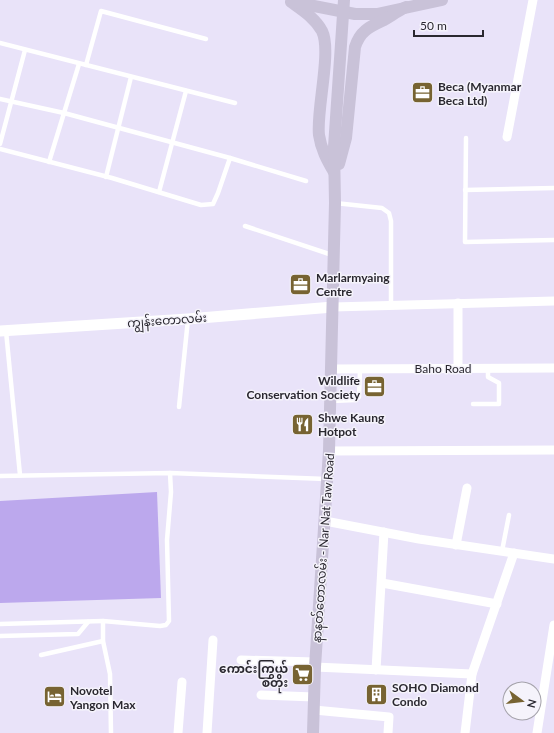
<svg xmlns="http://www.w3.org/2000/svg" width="554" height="733" font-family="Lato,'Noto Sans Myanmar',sans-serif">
<rect width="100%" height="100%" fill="#e9e3f9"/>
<!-- grass -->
<path fill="#bca8ed" d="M 157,492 L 161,598 L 0,603 L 0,501 Z"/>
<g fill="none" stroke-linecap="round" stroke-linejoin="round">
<!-- service -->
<g stroke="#fff" stroke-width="4.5">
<path d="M 0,43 L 235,103"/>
<path d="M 86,65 L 101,11 L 206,39"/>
<path d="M 0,99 L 64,113 L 230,158"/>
<path d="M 466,138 L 465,242 L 554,240"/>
<path d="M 0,144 L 25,50"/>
<path d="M 0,149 L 112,178 L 201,205 L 213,204 L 218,193 L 230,158 L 306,181"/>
<path d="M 49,162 L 79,64"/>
<path d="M 106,177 L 131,77"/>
<path d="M 465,190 L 554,188"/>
<path d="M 159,192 L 186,91"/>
<path d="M 335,203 L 382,208 L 389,213 L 391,221 L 391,304"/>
<path d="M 245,226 L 332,255"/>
<path d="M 6,331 L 20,475"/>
<path d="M 332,401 L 355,400 L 359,397 L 360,369"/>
<path d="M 473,404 L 499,404 L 499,383 L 488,377 L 488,368"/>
<path d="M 179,407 L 188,319"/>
<path d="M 0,476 L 170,473 L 326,479"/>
<path d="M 502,551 L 509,515"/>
<path d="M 0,624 L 103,621"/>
<path d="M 0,636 L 78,634 L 88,622"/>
<path d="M 41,655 L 103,641"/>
<path d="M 111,733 L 110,674 L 103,641 L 103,621 L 160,626 L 166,625 L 169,621 L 167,540 L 171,492 L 170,473"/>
</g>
<!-- minor -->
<g stroke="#fff" stroke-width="9">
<path d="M 507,137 L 533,0"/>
<path d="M 458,303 L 458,368"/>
<path d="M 333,307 L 554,301"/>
<path d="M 332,369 L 554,368"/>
<path d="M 329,451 L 554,450"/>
<path d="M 325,521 L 419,539 L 554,559"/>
<path d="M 456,545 L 467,488"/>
<path d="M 382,583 L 497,604"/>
<path d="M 241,660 L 315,662"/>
<path d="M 315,667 L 472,674"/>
<path d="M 376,670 L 384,532"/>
<path d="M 261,695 L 314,697"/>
<path d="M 314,710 L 389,717 L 388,733"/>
<path d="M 178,733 L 182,682"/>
<path d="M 207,733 L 213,640"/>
<path d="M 465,733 L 472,674 L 514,553"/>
<path d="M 537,733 L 554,625"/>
</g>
<!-- tertiary -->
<path stroke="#fff" stroke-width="11" d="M 0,331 L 188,319 L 333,307"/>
<!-- secondary -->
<g stroke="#c9c2d8" stroke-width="12">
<path d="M 291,2 C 302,10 315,18 322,31 C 332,51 316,111 319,135 C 321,149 327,160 334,172"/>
<path d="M 294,2 L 355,14 L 377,14 L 442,0"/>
<path d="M 339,164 L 346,138 L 355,47 C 360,31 369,27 384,20 C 391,16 398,11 406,7"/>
<path d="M 313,733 L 315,667 L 329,451 L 335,203 L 334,147 L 344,0"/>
</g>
</g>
<!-- icons -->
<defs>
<symbol id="office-square" viewBox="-11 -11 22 22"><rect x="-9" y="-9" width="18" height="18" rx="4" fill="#776332" stroke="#f5f3fb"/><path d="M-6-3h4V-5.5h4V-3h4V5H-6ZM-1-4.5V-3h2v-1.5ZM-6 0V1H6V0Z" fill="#fff"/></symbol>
<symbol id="restaurant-square" viewBox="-11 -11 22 22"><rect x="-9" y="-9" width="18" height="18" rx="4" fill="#776332" stroke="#f5f3fb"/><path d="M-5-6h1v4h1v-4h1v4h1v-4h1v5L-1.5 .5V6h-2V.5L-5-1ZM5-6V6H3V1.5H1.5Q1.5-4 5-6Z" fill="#fff"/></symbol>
<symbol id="supermarket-square" viewBox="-11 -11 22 22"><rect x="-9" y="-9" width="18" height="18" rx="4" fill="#776332" stroke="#f5f3fb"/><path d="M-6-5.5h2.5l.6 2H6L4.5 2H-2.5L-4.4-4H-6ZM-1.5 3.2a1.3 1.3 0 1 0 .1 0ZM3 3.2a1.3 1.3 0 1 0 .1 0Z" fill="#fff"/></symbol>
<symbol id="building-square" viewBox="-11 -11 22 22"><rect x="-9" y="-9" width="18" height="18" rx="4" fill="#776332" stroke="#f5f3fb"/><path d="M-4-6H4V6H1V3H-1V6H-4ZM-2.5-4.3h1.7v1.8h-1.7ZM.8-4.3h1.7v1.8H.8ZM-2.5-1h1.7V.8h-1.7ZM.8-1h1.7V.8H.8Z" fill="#fff"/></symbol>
<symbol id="hotel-square" viewBox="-11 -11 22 22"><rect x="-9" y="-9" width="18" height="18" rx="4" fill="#776332" stroke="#f5f3fb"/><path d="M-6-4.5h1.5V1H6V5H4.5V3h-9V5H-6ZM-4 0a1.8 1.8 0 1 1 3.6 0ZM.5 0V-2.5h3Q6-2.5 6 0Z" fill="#fff"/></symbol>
</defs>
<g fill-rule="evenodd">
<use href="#office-square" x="410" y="80" width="25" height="25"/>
<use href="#office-square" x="288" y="272" width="25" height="25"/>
<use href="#office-square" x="362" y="374" width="25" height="25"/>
<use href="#restaurant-square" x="290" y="412" width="25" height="25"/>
<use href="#supermarket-square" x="290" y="662" width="25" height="25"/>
<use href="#building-square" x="364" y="682" width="25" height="25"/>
<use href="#hotel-square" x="42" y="684" width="25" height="25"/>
</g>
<g text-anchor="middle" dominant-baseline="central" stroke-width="3" stroke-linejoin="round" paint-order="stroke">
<!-- poi labels -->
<g font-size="12" font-weight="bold" fill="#2a2830" stroke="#f5f3fb" text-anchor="start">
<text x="438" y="86">Beca (Myanmar<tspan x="438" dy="14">Beca Ltd)</tspan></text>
<text x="316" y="277">Marlarmyaing<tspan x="316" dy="14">Centre</tspan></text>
<text x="360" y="380" text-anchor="end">Wildlife<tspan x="360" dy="14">Conservation Society</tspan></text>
<text x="318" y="417">Shwe Kaung<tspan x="318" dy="14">Hotpot</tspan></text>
<text x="288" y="668" text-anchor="end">ကောင်းကြွယ်<tspan x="288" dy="14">စတိုး</tspan></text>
<text x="392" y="687">SOHO Diamond<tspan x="392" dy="14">Condo</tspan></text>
<text x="70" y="690">Novotel<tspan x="70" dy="14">Yangon Max</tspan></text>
</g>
<!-- street labels -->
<g font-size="12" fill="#2a2830" stroke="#f5f3fb">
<text transform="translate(167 320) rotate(-4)">ကျွန်းတောလမ်း</text>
<text x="443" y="368">Baho Road</text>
<text transform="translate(323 548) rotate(-86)">နာနတ်တောလမ်း - Nar Nat Taw Road</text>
</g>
</g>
<!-- north arrow -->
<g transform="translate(522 701) rotate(105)"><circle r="19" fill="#f5f3fb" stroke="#a4a2aa"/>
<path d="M0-3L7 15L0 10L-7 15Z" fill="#776332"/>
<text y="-6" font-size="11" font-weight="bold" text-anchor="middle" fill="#2a2830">N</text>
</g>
<!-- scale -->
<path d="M414 30v6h69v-6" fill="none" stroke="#2a2830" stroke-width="2"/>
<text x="420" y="30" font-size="12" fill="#2a2830" stroke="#f5f3fb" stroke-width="3" paint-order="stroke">50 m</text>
</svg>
